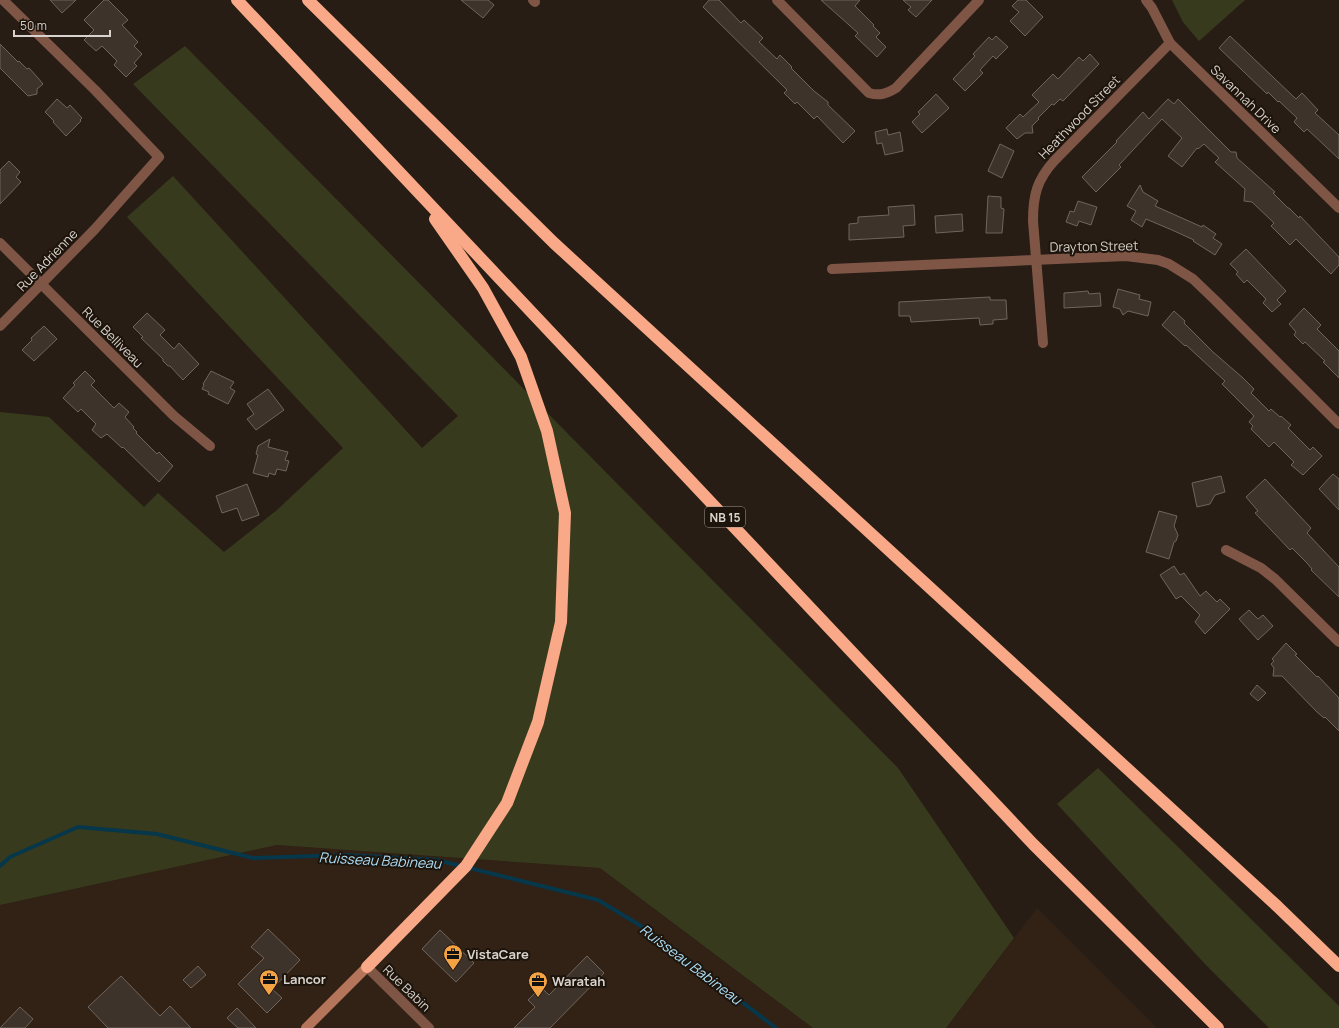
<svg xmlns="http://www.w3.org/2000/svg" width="1339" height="1028" font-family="Manrope,sans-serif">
<rect width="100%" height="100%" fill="#271d15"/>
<!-- built -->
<g fill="#312215">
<path d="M 277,845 L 600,868 L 813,1028 L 0,1028 L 0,905 Z"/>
<path d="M 1037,908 L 1157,1028 L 946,1028 Z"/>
</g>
<!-- green -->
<g fill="#383a1d">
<path d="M 1172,0 L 1245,0 L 1199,41 L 1183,22 Z"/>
<path d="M 185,46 L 898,768 L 1014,938 L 946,1028 L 813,1028 L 600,868 L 277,845 L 0,905 L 0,412 L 49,417 L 144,507 L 158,493 L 224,552 L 277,510 L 343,448 L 127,217 L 173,176 L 422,448 L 458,416 L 133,84 Z"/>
<path d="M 1098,768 L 1339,1006 L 1339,1028 L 1269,1028 L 1206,965 L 1057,804 Z"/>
</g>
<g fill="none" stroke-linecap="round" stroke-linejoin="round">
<!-- stream -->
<path stroke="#06374a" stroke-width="4" d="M 0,866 L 10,857 L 78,827 L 157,834 L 253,858 L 347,855 L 437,860 L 598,900 L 646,929 L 776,1028"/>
</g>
<!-- building -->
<g fill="#3d332a" stroke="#71655b">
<path d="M 50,0 L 76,0 L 62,13 Z"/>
<path d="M 104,0 L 108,0 L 128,20 L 122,25 L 138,42 L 134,46 L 142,54 L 134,63 L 137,66 L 126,77 L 114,65 L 117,61 L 102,46 L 96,51 L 84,40 L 94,30 L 84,20 Z"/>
<path d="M 461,0 L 488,0 L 494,5 L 483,18 Z"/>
<path d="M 709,0 L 719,0 L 741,23 L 744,20 L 763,38 L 759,42 L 777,59 L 780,55 L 792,67 L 791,68 L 814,91 L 828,102 L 828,105 L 855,131 L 843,143 L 817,116 L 814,119 L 797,102 L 795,104 L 784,93 L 787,90 L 703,7 Z"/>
<path d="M 821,0 L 860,0 L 855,6 L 874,25 L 873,26 L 880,33 L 876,37 L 886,47 L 877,57 L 855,36 L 858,33 Z"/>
<path d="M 903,0 L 932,0 L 916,17 L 908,10 L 911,7 Z"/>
<path d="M 1018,0 L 1026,0 L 1043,17 L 1025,36 L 1010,21 L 1019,12 L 1012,6 Z"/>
<path d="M 996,36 L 1008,47 L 996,59 L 993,56 L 980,70 L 983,73 L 965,91 L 953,79 L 975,56 L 973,54 L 989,37 L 992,40 Z"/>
<path d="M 1230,36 L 1296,99 L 1302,93 L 1318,110 L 1315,113 L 1339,135 L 1339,159 L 1307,129 L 1304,132 L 1294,122 L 1297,118 L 1279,101 L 1278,102 L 1268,92 L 1267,94 L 1219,48 Z"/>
<path d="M 0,44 L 18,62 L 19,61 L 27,69 L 29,68 L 38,78 L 43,84 L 37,89 L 37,94 L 28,96 L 0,68 Z"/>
<path d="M 1090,54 L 1099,64 L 1063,101 L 1060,99 L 1054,105 L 1052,104 L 1038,118 L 1039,119 L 1032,126 L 1033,133 L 1025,133 L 1017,139 L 1006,128 L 1020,114 L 1023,117 L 1039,102 L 1032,95 L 1053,74 L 1058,79 L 1079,57 L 1083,61 Z"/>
<path d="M 936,94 L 949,108 L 922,133 L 912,122 L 920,114 L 918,112 Z"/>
<path d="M 57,99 L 67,108 L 70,105 L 82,118 L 80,120 L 81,121 L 66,136 L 53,122 L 54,121 L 45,112 Z"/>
<path d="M 1168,99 L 1174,104 L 1178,99 L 1231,152 L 1236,152 L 1237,158 L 1275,192 L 1273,193 L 1288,208 L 1289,208 L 1299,218 L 1300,216 L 1339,257 L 1339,265 L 1331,274 L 1296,239 L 1290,245 L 1271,226 L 1274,223 L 1252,202 L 1244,201 L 1245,189 L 1215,162 L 1219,158 L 1204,144 L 1198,149 L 1197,148 L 1182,167 L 1168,156 L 1182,138 L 1162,119 L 1119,165 L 1121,167 L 1096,192 L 1082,177 L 1117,142 L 1116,141 L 1143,112 L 1149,119 Z"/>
<path d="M 887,129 L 888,135 L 900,132 L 903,151 L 885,155 L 882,143 L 877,144 L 875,132 Z"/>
<path d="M 1000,144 L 1014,151 L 1002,178 L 988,171 Z"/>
<path d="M 9,161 L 20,172 L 16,177 L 21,182 L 0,204 L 0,170 Z"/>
<path d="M 1140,185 L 1143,192 L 1158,201 L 1155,206 L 1202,227 L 1203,225 L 1216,234 L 1213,238 L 1222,244 L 1215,255 L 1193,241 L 1194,240 L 1172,230 L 1146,219 L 1142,227 L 1131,220 L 1136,211 L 1127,206 Z"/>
<path d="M 988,196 L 1001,197 L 1001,208 L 1004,209 L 1002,233 L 986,233 Z"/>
<path d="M 1078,201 L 1097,207 L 1091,225 L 1079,221 L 1077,226 L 1066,222 L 1070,211 L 1074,212 Z"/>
<path d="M 914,205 L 915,225 L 903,226 L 904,237 L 849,240 L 849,224 L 858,223 L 858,217 L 889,215 L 888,207 Z"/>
<path d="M 962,214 L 963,231 L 936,233 L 935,216 Z"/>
<path d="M 1246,249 L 1286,291 L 1277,300 L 1281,304 L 1272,312 L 1263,303 L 1266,299 L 1247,280 L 1244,283 L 1236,274 L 1238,272 L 1230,264 Z"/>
<path d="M 1118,289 L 1140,295 L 1139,299 L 1151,302 L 1148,316 L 1128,311 L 1123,315 L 1120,309 L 1113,307 Z"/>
<path d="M 1088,291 L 1089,294 L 1100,293 L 1101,306 L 1064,308 L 1064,293 Z"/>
<path d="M 990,297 L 990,300 L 1006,300 L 1007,319 L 993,320 L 993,324 L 980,325 L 979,318 L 911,322 L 910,316 L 899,316 L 899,302 Z"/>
<path d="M 1304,308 L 1321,325 L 1317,329 L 1339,351 L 1339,378 L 1323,362 L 1325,361 L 1305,342 L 1303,344 L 1294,335 L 1296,332 L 1289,324 Z"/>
<path d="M 1174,311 L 1185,321 L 1184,323 L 1213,352 L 1243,378 L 1254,389 L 1251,393 L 1269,411 L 1271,409 L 1280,417 L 1281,416 L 1291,425 L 1288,428 L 1310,450 L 1313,447 L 1322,456 L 1303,475 L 1291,465 L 1294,462 L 1274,442 L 1269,447 L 1251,429 L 1253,426 L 1249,422 L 1254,416 L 1222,384 L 1225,381 L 1186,345 L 1185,346 L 1162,325 Z"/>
<path d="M 147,313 L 165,330 L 160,335 L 174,349 L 179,343 L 199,364 L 183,380 L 170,366 L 168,366 L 163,361 L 163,359 L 141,338 L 143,337 L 133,327 Z"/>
<path d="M 44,326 L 57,339 L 34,361 L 22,350 L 32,340 L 31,338 Z"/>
<path d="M 85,371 L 95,381 L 91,385 L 114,408 L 119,403 L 129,412 L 125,417 L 134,427 L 133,428 L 137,432 L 136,433 L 157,454 L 159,452 L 173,466 L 159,482 L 123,447 L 122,448 L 107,434 L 101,438 L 92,430 L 96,424 L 81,409 L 78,412 L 63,398 L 75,385 L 73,383 Z"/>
<path d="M 211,371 L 234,382 L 230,388 L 235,391 L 228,404 L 208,394 L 209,392 L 202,389 L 204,385 L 203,384 Z"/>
<path d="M 268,389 L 284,410 L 256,430 L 247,419 L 254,414 L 247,404 Z"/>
<path d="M 270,439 L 268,447 L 288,452 L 285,460 L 289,461 L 286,471 L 277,469 L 275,475 L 269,473 L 268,477 L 253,473 L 258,455 L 256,454 L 258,446 Z"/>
<path d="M 1333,474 L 1339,479 L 1339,510 L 1319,489 Z"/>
<path d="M 1221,476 L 1225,492 L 1215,495 L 1210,504 L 1197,507 L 1192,483 Z"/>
<path d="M 1265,479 L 1311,528 L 1307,533 L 1339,567 L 1339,597 L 1311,570 L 1312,569 L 1307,563 L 1292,548 L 1290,550 L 1255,513 L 1258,511 L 1246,497 Z"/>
<path d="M 247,484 L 259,515 L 242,521 L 237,508 L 222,513 L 216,496 Z"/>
<path d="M 1159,511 L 1177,516 L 1174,526 L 1178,535 L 1176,541 L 1174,542 L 1169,559 L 1146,552 Z"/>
<path d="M 1174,566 L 1180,575 L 1184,573 L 1200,596 L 1206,591 L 1217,602 L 1220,599 L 1230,609 L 1205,634 L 1195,622 L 1200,615 L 1181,596 L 1176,599 L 1160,575 Z"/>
<path d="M 1249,610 L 1258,619 L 1263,615 L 1273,626 L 1258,640 L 1239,619 Z"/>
<path d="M 1286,643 L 1297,654 L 1295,655 L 1317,677 L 1318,676 L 1339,698 L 1339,731 L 1325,717 L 1324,718 L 1317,712 L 1282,676 L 1273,676 L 1274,668 L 1271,664 L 1274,661 L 1272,659 Z"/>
<path d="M 1257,685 L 1266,693 L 1258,701 L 1250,694 Z"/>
<path d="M 268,929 L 300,960 L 272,989 L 282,998 L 267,1013 L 238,984 L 264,958 L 251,947 Z"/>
<path d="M 440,930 L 474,963 L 456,982 L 422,949 Z"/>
<path d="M 587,956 L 604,973 L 550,1028 L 514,1028 L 535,1007 L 528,1000 L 541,987 L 549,995 Z"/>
<path d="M 198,966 L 206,975 L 191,988 L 183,980 Z"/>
<path d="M 121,976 L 160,1016 L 170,1006 L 191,1028 L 108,1028 L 88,1007 Z"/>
<path d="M 20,1007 L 33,1019 L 25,1028 L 0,1028 Z"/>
<path d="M 237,1008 L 256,1028 L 238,1028 L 227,1018 Z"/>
</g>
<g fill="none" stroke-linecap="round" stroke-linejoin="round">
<!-- minor -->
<g stroke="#7f5646" stroke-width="10">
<path d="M 533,0 L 535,2"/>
<path d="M 777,0 L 869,93 C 880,96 886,94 896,88 L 979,0"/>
<path d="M 1146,0 L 1152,8 L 1170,43 L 1339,208"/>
<path d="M 0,243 L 174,416 L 210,446"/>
<path d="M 832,269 L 1126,256 L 1158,260 L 1169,264 L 1193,279 L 1215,300 L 1339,424"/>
<path d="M 0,326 L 95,229 L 159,157 L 95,90 L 3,0"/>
<path d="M 1043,343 L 1033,221 C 1033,195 1037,180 1054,161 L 1170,43"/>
<path d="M 1226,550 L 1261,568 L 1275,579 L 1339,642"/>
<path d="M 367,967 L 429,1028"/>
</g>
<!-- secondary -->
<path stroke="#b5755a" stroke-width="10" d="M 306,1028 L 367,967"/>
<!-- motorway -->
<g stroke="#f9a987" stroke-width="12">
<path d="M 237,0 L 1033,844 L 1218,1028"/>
<path d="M 308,0 L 554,243 L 1277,906 L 1339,966"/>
<path d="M 367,967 L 466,866 L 507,803 L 538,722 L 561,622 L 565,513 L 547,431 L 521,357 L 483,288 L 435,219"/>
</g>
</g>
<!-- icons -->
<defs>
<symbol id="office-pin" viewBox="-11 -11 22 30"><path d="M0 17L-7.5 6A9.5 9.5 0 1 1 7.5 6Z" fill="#f4a344" stroke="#1d140c"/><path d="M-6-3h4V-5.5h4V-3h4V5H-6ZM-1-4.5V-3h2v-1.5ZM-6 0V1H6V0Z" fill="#111"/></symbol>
</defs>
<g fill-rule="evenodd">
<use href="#office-pin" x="442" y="943" width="22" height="30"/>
<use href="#office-pin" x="258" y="968" width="22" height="30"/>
<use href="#office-pin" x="527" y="970" width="22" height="30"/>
</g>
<g text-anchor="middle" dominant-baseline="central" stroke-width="4" stroke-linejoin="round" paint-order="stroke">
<!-- shield labels -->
<rect fill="#1d140c" stroke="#a19a93" stroke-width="1" x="705" y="507" width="40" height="20" rx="3"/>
<g font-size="12" font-weight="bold" fill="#d9d3cd">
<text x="725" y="517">NB 15</text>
</g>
<!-- street labels -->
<g font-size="13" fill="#d9d3cd" stroke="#1d140c">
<text transform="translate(1246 99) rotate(44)">Savannah Drive</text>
<text transform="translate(1079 117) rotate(-46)">Heathwood Street</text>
<text transform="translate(1094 246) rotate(-1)">Drayton Street</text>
<text transform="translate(47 260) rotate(-46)">Rue Adrienne</text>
<text transform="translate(113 337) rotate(45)">Rue Belliveau</text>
<text transform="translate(407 988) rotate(44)">Rue Babin</text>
</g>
<!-- poi labels -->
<g font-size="13" font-weight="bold" fill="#d9d3cd" stroke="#1d140c" text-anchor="start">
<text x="467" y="954">VistaCare</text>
<text x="283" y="979">Lancor</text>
<text x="552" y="981">Waratah</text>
</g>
<!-- water labels -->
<g font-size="14" font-style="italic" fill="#acdef7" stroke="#1d140c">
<text transform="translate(380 860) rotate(3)">Ruisseau Babineau</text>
<text transform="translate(691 964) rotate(37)">Ruisseau Babineau</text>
</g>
</g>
<!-- scale -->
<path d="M14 30v6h96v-6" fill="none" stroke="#d9d3cd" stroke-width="2"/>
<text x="20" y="30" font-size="12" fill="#d9d3cd" stroke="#1d140c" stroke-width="3" paint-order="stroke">50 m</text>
</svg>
